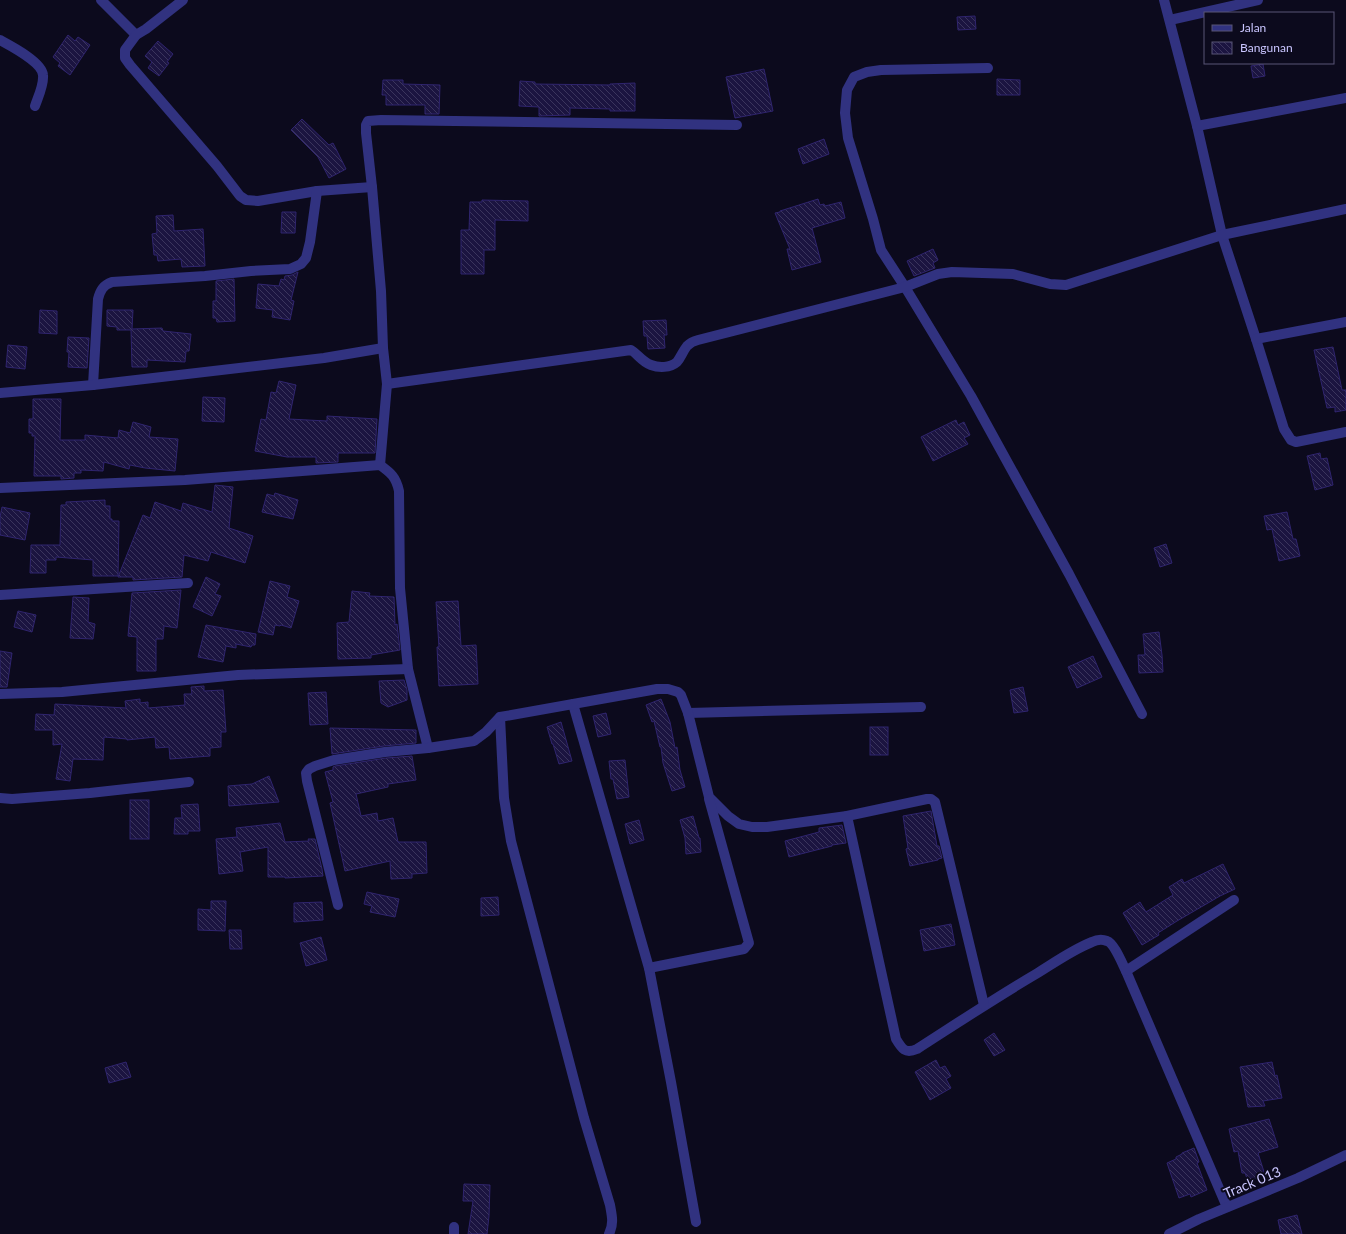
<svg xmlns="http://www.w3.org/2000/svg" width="1346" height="1234" font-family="Lato,sans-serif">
<defs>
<pattern id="building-back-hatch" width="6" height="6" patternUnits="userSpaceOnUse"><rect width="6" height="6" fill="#1b1440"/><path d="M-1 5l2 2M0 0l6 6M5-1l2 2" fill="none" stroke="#3b355d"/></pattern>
</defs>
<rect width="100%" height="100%" fill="#0c0a1d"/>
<!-- building -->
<g fill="url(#building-back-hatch)" stroke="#2f246e">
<path d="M 975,16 L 976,29 L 958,30 L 957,17 Z"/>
<path d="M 68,35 L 75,41 L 78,37 L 90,45 L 70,75 L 58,66 L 60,63 L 53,57 Z"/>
<path d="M 158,41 L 173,54 L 167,62 L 169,63 L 159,76 L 148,68 L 152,62 L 145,56 Z"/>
<path d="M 1263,64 L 1265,76 L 1253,78 L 1251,66 Z"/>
<path d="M 764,69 L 773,111 L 735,118 L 726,77 Z"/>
<path d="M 997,79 L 1020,80 L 1020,95 L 997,95 Z"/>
<path d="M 383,80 L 403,80 L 403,84 L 440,85 L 439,114 L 425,114 L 425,105 L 386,105 L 386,95 L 382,95 Z"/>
<path d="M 520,81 L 535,82 L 535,84 L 610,85 L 610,84 L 635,83 L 635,111 L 610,111 L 610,109 L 570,108 L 570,115 L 539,116 L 539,107 L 519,106 Z"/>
<path d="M 302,119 L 329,145 L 333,143 L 346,169 L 329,178 L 318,157 L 291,130 Z"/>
<path d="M 824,139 L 829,154 L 803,164 L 798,149 Z"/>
<path d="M 818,199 L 820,205 L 824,204 L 825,206 L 841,202 L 845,218 L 812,228 L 821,262 L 792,270 L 787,249 L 790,249 L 775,213 L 780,212 L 780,211 Z"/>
<path d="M 482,200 L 528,201 L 528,221 L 495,220 L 495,250 L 484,250 L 484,274 L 461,274 L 461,230 L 469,230 L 470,202 L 482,202 Z"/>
<path d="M 282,212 L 296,212 L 295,233 L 281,233 Z"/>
<path d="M 173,215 L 174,231 L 203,229 L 205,266 L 182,267 L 181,259 L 158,261 L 157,255 L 154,255 L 152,234 L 157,233 L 156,216 Z"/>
<path d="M 933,249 L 938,260 L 933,263 L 935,268 L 914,276 L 907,261 Z"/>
<path d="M 298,272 L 291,300 L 294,301 L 290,320 L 272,317 L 273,310 L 256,308 L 258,284 L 279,286 L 281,279 L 284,280 L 285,276 L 292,275 Z"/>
<path d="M 234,279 L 235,321 L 217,322 L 216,318 L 213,318 L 213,301 L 216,301 L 216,281 Z"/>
<path d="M 40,310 L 57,311 L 57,334 L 39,333 Z"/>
<path d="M 107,310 L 133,310 L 132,329 L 162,328 L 163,331 L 191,334 L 189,351 L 186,351 L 185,362 L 147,360 L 147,367 L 132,367 L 131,330 L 117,330 L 117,327 L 107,326 Z"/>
<path d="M 666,320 L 667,335 L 664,335 L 665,348 L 648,349 L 647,336 L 644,336 L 643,321 Z"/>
<path d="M 68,337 L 89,338 L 87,368 L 68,367 L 69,352 L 67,352 Z"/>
<path d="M 8,345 L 27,347 L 25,369 L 6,367 Z"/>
<path d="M 1333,347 L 1342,390 L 1346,390 L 1346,410 L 1335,412 L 1335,407 L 1327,408 L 1314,350 Z"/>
<path d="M 279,381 L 296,385 L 289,419 L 327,421 L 327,416 L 377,419 L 375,453 L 338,453 L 338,462 L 316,463 L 316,457 L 287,457 L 255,451 L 261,419 L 266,420 L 271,392 L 276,393 Z"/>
<path d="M 203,397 L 225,398 L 224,422 L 202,421 Z"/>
<path d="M 33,399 L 61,399 L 60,440 L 85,440 L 85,435 L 118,438 L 119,430 L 130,433 L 133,422 L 151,427 L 149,437 L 178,439 L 175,471 L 145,468 L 130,465 L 129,469 L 104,462 L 103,471 L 81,470 L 81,473 L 74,473 L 74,478 L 61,479 L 61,476 L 34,476 L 35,436 L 32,436 L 32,433 L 29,433 L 29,419 L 33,419 Z"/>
<path d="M 956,420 L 958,425 L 964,422 L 970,435 L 964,438 L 968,444 L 933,461 L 921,437 Z"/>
<path d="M 1320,453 L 1321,459 L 1327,458 L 1333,485 L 1315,490 L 1307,456 Z"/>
<path d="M 215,485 L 233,487 L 229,528 L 253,536 L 245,563 L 211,552 L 208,561 L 184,555 L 182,577 L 133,580 L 133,577 L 118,577 L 143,515 L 150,518 L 155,502 L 181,511 L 183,503 L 212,512 Z"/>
<path d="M 275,493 L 298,500 L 293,519 L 262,512 L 267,494 L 274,496 Z"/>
<path d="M 105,500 L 105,506 L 110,506 L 110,519 L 112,519 L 112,521 L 119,521 L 118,576 L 93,576 L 93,560 L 56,557 L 56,560 L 46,560 L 46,573 L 30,573 L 31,545 L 60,545 L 61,505 L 66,505 L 66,502 Z"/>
<path d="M 2,507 L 30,513 L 25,540 L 0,535 L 0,517 Z"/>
<path d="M 1287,512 L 1293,539 L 1296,539 L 1300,556 L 1279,561 L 1272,529 L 1267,530 L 1264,516 Z"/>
<path d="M 1166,544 L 1172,563 L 1160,567 L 1154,548 Z"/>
<path d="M 206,577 L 220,584 L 215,594 L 221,596 L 212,616 L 193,607 Z"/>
<path d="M 270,581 L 290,586 L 287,597 L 299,601 L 291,628 L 281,625 L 280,626 L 275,625 L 273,635 L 258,632 Z"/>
<path d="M 181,590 L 177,628 L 164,626 L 163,639 L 156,639 L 156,671 L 137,671 L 137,637 L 128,636 L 132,593 Z"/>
<path d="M 352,591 L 370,593 L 369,596 L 394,597 L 395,625 L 397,624 L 400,650 L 371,655 L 371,658 L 338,659 L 337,623 L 349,622 Z"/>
<path d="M 73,597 L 89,598 L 88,622 L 95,624 L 93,639 L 70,638 Z"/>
<path d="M 458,601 L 461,646 L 476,645 L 478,684 L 439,686 L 437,647 L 439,647 L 436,602 Z"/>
<path d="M 18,611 L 36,615 L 32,632 L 14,627 Z"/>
<path d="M 206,625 L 256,634 L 255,645 L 252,645 L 251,647 L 236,644 L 236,648 L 226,646 L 223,662 L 198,657 Z"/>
<path d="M 1159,632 L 1162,655 L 1163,672 L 1139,673 L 1138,655 L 1145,655 L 1143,634 Z"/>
<path d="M 0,651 L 12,653 L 7,687 L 0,687 Z"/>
<path d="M 1093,656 L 1102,677 L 1077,688 L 1068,667 Z"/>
<path d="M 404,680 L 407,690 L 407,700 L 388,707 L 381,703 L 379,681 Z"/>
<path d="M 204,686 L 204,691 L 223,690 L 226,732 L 221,732 L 221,747 L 210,748 L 210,756 L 170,759 L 169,747 L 156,748 L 155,737 L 127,740 L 127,739 L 104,737 L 103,760 L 73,759 L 70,781 L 56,779 L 62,744 L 53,745 L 53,730 L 35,730 L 36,714 L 54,715 L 55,704 L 126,708 L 125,701 L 140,699 L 140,703 L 148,702 L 148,708 L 185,705 L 184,694 L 192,694 L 191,687 Z"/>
<path d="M 1023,687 L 1028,711 L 1014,713 L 1010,690 Z"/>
<path d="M 326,692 L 328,724 L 310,725 L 308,693 Z"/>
<path d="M 661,699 L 670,722 L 675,748 L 677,747 L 680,770 L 685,787 L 672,791 L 663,763 L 661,747 L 660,747 L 654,721 L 652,722 L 646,705 Z"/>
<path d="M 606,713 L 611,734 L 598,737 L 593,716 Z"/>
<path d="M 561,722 L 572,761 L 559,764 L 553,744 L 552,744 L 547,727 Z"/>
<rect x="870" y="727" width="18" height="28"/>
<path d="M 330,728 L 416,730 L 416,743 L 384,746 L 332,754 Z"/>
<path d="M 412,756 L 416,780 L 388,784 L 388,787 L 356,794 L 361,816 L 377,813 L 378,821 L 393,818 L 398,842 L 426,842 L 427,873 L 412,874 L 412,878 L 391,879 L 390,861 L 345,871 L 330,803 L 333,802 L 325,772 L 333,770 L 333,767 L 335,766 L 386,758 Z"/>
<path d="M 625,760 L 629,797 L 617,799 L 613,779 L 611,779 L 609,761 Z"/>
<path d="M 269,776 L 279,802 L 229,806 L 228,786 L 252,784 Z"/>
<rect x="130" y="800" width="19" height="39"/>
<path d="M 198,804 L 200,831 L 188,831 L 188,834 L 174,834 L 175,818 L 182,818 L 181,805 Z"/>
<path d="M 931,811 L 937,846 L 939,846 L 942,858 L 938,859 L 938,860 L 910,866 L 906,849 L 908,848 L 903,816 Z"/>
<path d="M 693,816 L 699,838 L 700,838 L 701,852 L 686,854 L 685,838 L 680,820 Z"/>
<path d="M 639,820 L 644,840 L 630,844 L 625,824 Z"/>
<path d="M 280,823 L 285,842 L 309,841 L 308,839 L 315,839 L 322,869 L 323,876 L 285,878 L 285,877 L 268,877 L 268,847 L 240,852 L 243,871 L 219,874 L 216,839 L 237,837 L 236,828 Z"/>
<path d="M 842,825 L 846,843 L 832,845 L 832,846 L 789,857 L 785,841 L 819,832 L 819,828 Z"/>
<path d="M 1223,864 L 1235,889 L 1220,896 L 1177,921 L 1158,933 L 1159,935 L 1142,945 L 1123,913 L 1140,902 L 1146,912 L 1173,895 L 1169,887 L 1182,879 L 1184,883 Z"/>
<path d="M 367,892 L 399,899 L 395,917 L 370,912 L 372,906 L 364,904 Z"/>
<path d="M 498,897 L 499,915 L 481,916 L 481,898 Z"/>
<path d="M 211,901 L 226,901 L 225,931 L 198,930 L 198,909 L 211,910 Z"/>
<path d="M 322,902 L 323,920 L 294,922 L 294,903 Z"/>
<path d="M 951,924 L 955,945 L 924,951 L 920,930 Z"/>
<path d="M 229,930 L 241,930 L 242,949 L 230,949 Z"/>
<path d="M 321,937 L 327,960 L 306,966 L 300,943 Z"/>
<path d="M 994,1033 L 1005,1050 L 994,1056 L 984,1040 Z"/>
<path d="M 936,1060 L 940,1068 L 945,1066 L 951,1076 L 946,1079 L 951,1088 L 930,1100 L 915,1072 Z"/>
<path d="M 126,1062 L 131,1077 L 109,1083 L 105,1068 Z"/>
<path d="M 1272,1062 L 1275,1076 L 1277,1075 L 1282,1098 L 1263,1101 L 1265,1106 L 1248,1107 L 1240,1067 Z"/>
<path d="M 1269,1119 L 1278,1147 L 1258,1153 L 1265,1175 L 1248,1181 L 1245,1173 L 1242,1173 L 1238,1151 L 1234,1152 L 1229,1129 Z"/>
<path d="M 1194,1148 L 1199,1162 L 1197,1163 L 1207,1190 L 1191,1197 L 1190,1194 L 1179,1198 L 1167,1163 L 1176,1159 L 1176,1157 L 1182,1154 L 1182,1153 Z"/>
<path d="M 464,1184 L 490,1185 L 489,1216 L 487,1234 L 468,1234 L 473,1201 L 463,1201 Z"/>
<path d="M 1297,1215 L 1302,1234 L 1281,1234 L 1278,1220 Z"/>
</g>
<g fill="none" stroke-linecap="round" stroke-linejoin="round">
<!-- minor -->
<g stroke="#313280" stroke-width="10">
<path d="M 101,0 L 136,35"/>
<path d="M 183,0 L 146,29 L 136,35 L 125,50 L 125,58 L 130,65 L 217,166 L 240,196 L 246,200 L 258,201 L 317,191 L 372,187"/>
<path d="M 1164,0 L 1197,126 L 1222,235 L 1256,339 L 1284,429 L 1291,440 L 1296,442 L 1346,432"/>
<path d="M 1170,20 L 1258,0"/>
<path d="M 0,40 C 11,46 42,62 43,75 C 44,85 38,97 35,106"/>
<path d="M 988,68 L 881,70 L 867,72 L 854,77 L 847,90 L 845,113 L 848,138 L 873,219 L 881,250 L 905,287 L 971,396 L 1069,574 L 1142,714"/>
<path d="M 1197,126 L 1346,98"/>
<path d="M 1256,339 L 1346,322"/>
<path d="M 387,384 L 631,350 C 638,354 641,361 651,365 C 659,368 670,368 677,362 C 681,357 683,351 687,346 C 690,343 694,341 698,340 L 905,287 L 938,274 L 952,272 L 1013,274 L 1050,284 L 1066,285 L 1222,235 L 1346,209"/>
<path d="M 93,385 L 98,299 C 100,291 103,285 112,282 L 205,276 L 251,271 L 290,269 L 301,264 L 306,258 L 310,242 L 317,191"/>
<path d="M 0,393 L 93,385 L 324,358 L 383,348"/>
<path d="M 380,465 L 387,384 L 383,348 L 381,291 L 372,187 L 366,133 L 366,125 L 368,121 L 381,120 L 737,125"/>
<path d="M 0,488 L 185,480 L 380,465 C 391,473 396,477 399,491 L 400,588 L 408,669 L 428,748"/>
<path d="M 0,595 L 188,583"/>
<path d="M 0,694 L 62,692 L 238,675 L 408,669"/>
<path d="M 573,704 L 649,968 L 671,1082 L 696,1222"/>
<path d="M 688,713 L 921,707"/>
<path d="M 500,717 L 504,798 L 511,841 L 584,1118 L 610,1205 C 612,1216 614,1224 609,1234"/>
<path d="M 0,798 L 12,799 L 90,793 L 189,782"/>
<path d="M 847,816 L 896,1039 C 902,1049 905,1054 917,1049 C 956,1024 995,998 1036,974 C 1054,963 1072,950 1092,942 C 1096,940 1102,939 1107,941 C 1114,943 1122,963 1126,971 L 1227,1207"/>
<path d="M 338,905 L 307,781 L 306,773 L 309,769 L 315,766 L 334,760 L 385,752 L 428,748 L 474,741 L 486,732 L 500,717 L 657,689 L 668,689 L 678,692 L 681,695 L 688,713 L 709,797 L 728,816 L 739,824 L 752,827 L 767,827 L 847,816 L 927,799 L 931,799 L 935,802 L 984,1005"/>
<path d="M 649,968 L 744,949 L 749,943 L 709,799"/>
<path d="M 1126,971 L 1234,900"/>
<path d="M 454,1234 L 454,1227"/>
<path d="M 1169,1234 L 1199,1219 L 1298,1178 L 1346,1155"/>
</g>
</g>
<g text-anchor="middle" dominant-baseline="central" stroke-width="4" stroke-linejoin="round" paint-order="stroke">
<!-- street labels -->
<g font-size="14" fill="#cac6ff" stroke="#0c0a1d">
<text transform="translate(1252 1182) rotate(-23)">Track 013</text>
</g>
</g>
<!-- legend -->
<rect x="1204" y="12" width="130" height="52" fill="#0c0a1d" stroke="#585577"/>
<rect x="1212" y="25" width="20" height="6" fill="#313280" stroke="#585577"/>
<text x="1240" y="32" font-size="12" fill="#cac6ff">Jalan</text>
<rect x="1212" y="42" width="20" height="12" fill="url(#building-back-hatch)" stroke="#585577"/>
<text x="1240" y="52" font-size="12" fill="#cac6ff">Bangunan</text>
</svg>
